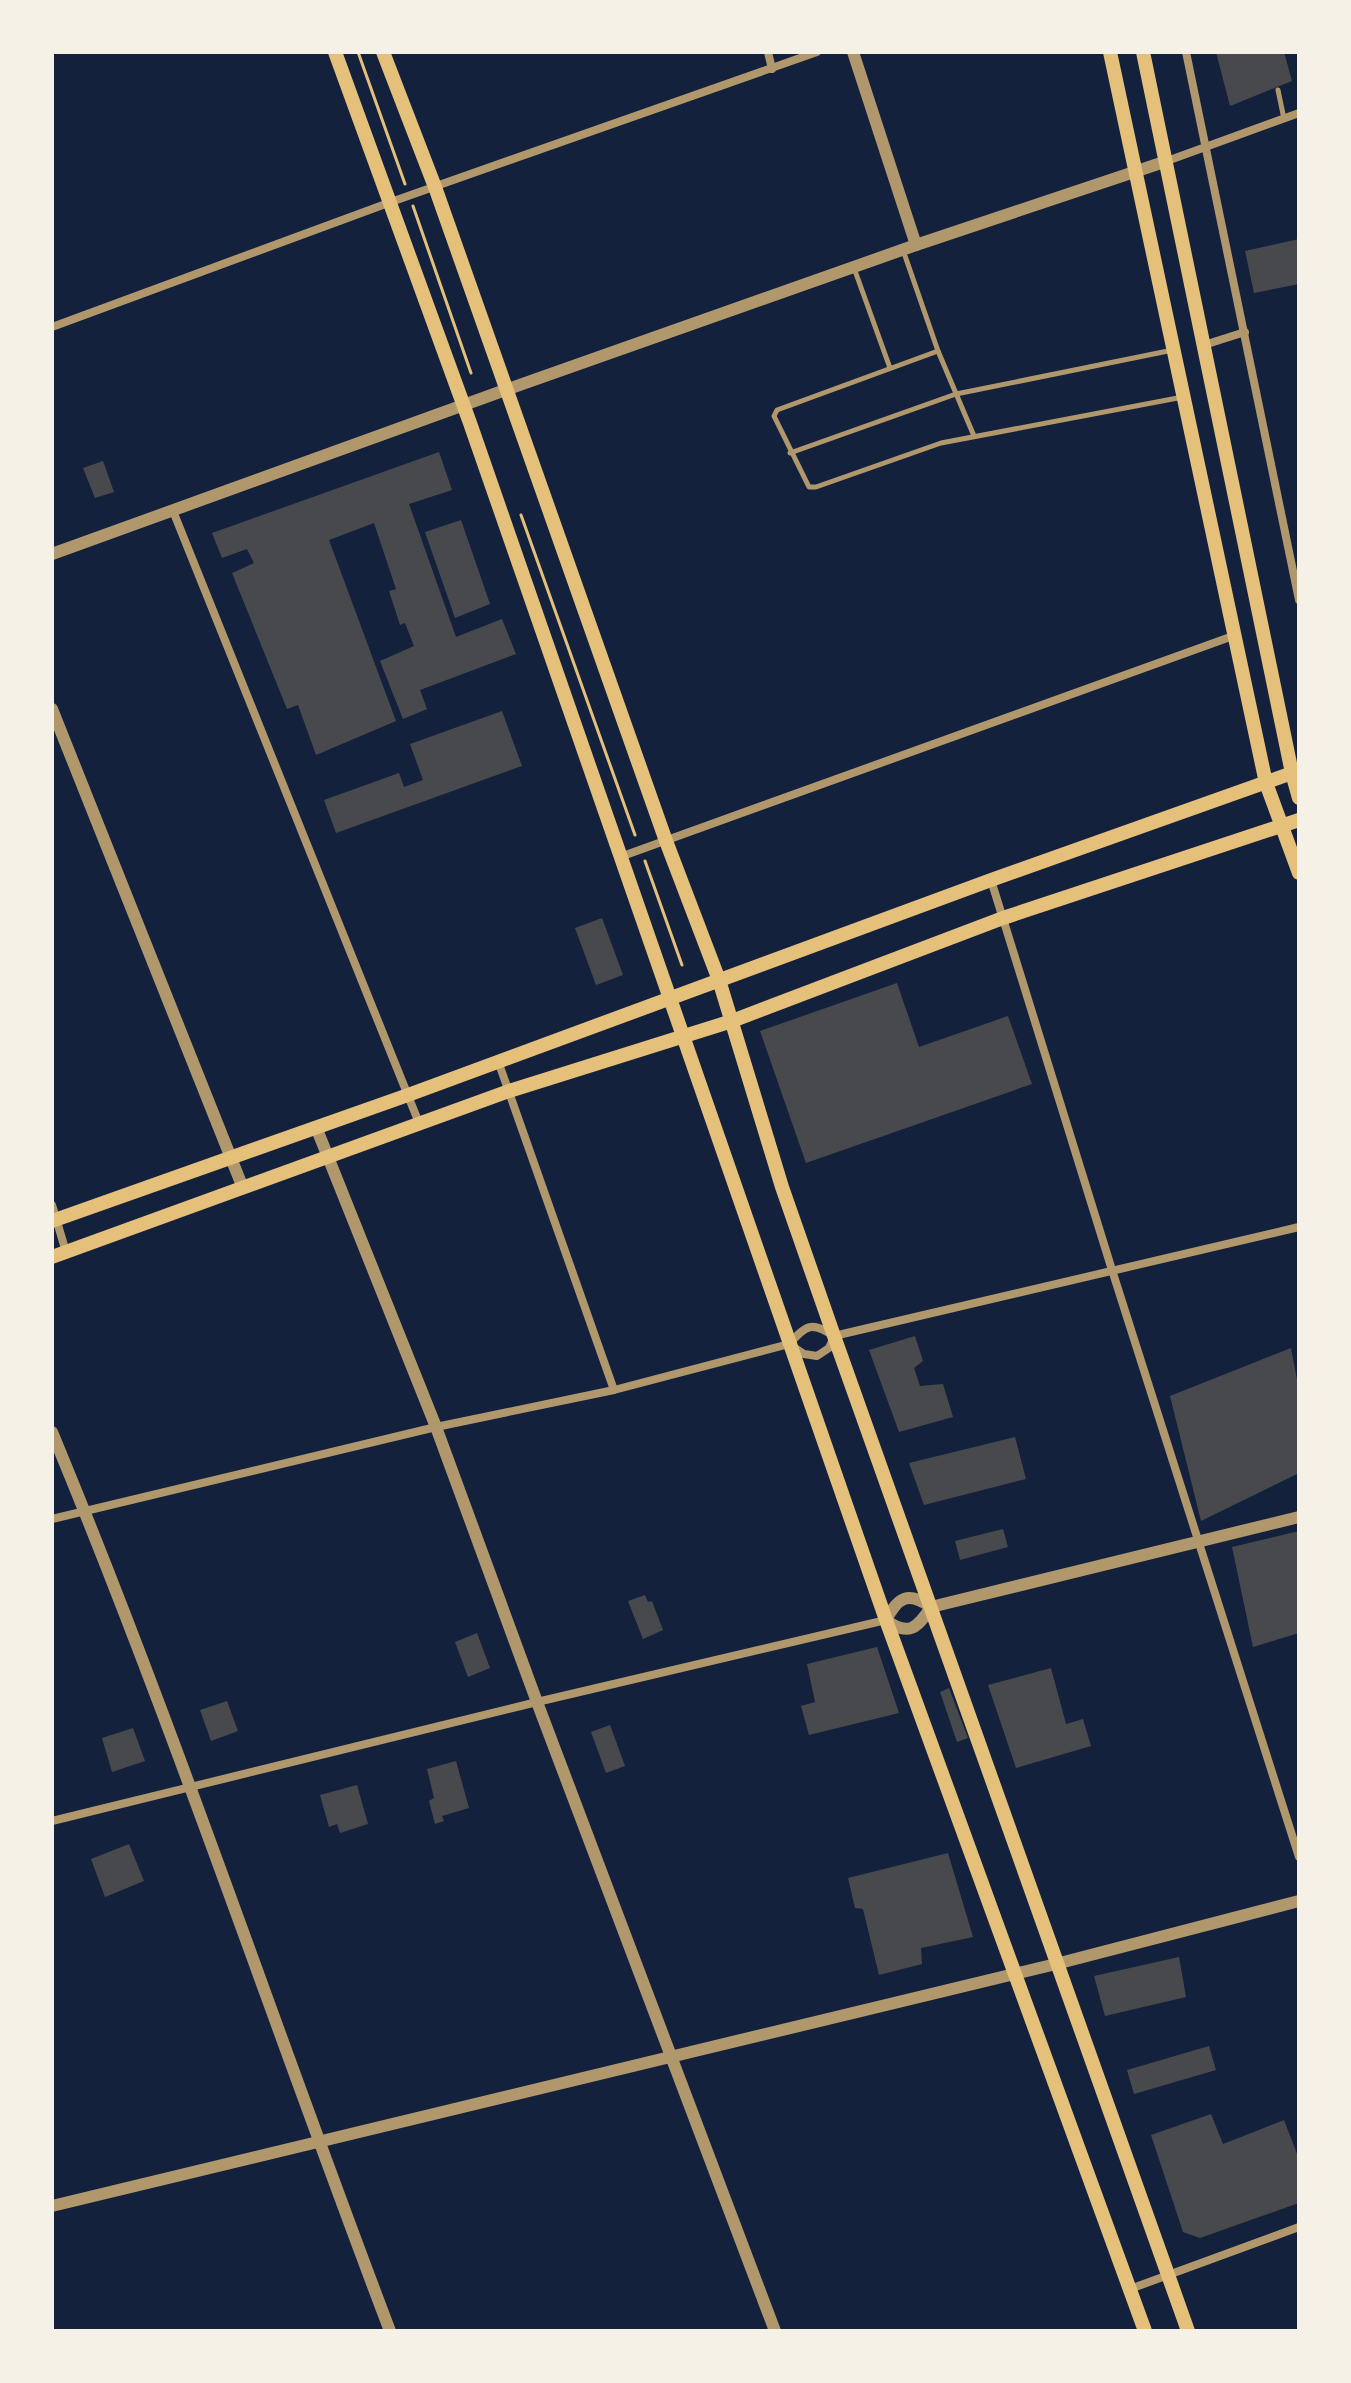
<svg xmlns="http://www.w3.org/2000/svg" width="1351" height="2383" font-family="'Exo 2',sans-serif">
<rect width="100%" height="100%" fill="#14213d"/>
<!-- building -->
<g fill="#48494c">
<path d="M 1216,52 L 1284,52 L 1292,81 L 1230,106 Z"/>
<path d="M 1299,239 L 1299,284 L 1254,293 L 1245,251 Z"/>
<path d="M 439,452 L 452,490 L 409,504 L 456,637 L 502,619 L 516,654 L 420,690 L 427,709 L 403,719 L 380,661 L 414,646 L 405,623 L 400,625 L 389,591 L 396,589 L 374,523 L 329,540 L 396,721 L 316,755 L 298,705 L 287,709 L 232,573 L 254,563 L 247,549 L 222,558 L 212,533 Z"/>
<path d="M 103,461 L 114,492 L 95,498 L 83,468 Z"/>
<path d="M 461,520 L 490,604 L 455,618 L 425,532 Z"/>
<path d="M 502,711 L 522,766 L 336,833 L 324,800 L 399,773 L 404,787 L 423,780 L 410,744 Z"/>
<path d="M 602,918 L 623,975 L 596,985 L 575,928 Z"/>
<path d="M 897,983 L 919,1047 L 1008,1016 L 1032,1084 L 806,1163 L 760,1031 Z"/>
<path d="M 915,1336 L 923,1361 L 914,1368 L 920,1386 L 943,1384 L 953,1417 L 899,1432 L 869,1350 Z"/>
<path d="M 1291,1348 L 1299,1390 L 1299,1473 L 1201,1521 L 1170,1396 Z"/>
<path d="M 1015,1437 L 1026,1479 L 924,1505 L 909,1463 Z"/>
<path d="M 1003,1529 L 1008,1547 L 960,1560 L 955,1541 Z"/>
<path d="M 1299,1531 L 1299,1633 L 1253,1647 L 1232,1547 Z"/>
<path d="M 645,1595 L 648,1602 L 652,1601 L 663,1630 L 643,1639 L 628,1601 Z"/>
<path d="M 477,1633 L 490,1668 L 468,1677 L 455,1642 Z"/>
<path d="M 877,1647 L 899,1713 L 809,1735 L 801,1706 L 815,1702 L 807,1664 Z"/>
<path d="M 1051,1668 L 1066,1724 L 1083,1719 L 1091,1746 L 1016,1768 L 988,1685 Z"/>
<path d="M 949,1688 L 968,1738 L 957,1742 L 940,1692 Z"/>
<path d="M 227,1701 L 238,1731 L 211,1741 L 200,1710 Z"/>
<path d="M 610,1725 L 625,1766 L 606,1773 L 591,1732 Z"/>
<path d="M 133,1728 L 145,1761 L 112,1772 L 102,1738 Z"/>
<path d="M 456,1761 L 469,1808 L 442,1816 L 444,1821 L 435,1824 L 429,1801 L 434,1798 L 427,1769 Z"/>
<path d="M 357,1785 L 368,1824 L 340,1833 L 337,1824 L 329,1827 L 320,1795 Z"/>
<path d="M 129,1844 L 144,1881 L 105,1897 L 91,1859 Z"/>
<path d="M 948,1853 L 973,1937 L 921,1948 L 922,1964 L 879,1975 L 863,1909 L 855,1908 L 848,1878 Z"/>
<path d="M 1179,1957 L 1186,1997 L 1105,2016 L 1094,1976 Z"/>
<path d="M 1209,2046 L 1216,2070 L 1134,2094 L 1127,2070 Z"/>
<path d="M 1211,2114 L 1223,2144 L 1284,2120 L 1299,2159 L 1299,2203 L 1200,2238 L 1183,2232 L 1151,2135 Z"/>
</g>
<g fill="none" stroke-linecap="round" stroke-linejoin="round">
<!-- path -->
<g stroke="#e5c07b" stroke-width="3">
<path d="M 358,52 L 405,184"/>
<path d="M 413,206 L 471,373"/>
<path d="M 521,515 L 635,835"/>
<path d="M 645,861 L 682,965"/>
</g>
<!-- service -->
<g stroke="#b1986c" stroke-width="5">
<path d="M 1278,90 L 1284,119"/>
<path d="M 903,250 L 938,351 L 974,436"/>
<path d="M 854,268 L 890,368"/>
<path d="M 938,351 L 777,410 L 774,416 L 809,487 L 816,487 L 941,443 L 1183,397"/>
<path d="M 790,453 L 956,394 L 1173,350"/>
</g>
<!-- minor -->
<g stroke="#b1986c" stroke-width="8">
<path d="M 768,52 L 772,69"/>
<path d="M 1186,52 L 1299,600"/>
<path d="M 1167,161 L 1299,113"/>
<path d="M 52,327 L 391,202 L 817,52"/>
<path d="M 1204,345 L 1245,332"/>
<path d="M 173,511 L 419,1123"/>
<path d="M 620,857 L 1233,636"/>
<path d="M 991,880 L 1112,1270 L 1299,1857"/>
<path d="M 498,1061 L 614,1390"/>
<path d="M 52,1205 L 66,1252"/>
<path d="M 792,1346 L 804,1354 L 817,1356 L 829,1348 L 834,1337"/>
<path d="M 52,1519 L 436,1427 L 614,1390 L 789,1344 C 807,1325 811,1321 834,1336 L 1299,1227"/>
<path d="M 52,1821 L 537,1702 L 886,1620"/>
<path d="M 1130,2289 L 1299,2227"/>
</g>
<!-- tertiary -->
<g stroke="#b1986c" stroke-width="12">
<path d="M 853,52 L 916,245"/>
<path d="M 52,554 L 508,389 L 916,245 L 1167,161"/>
<path d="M 52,709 L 243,1188"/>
<path d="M 316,1127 L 436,1427 L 537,1702 L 775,2331"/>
<path d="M 52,1432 C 175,1728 276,2032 390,2331"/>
<path d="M 931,1607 C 908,1591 898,1597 886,1620 C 908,1637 918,1628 931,1607 L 1299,1517"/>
<path d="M 52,2206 L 1056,1964 L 1299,1901"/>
</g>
<!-- secondary -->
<g stroke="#e5c07b" stroke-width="14">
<path d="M 335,52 L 470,423 L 886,1620 L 1145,2331"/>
<path d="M 383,52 L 435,187 L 666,841 L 719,980 L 782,1187 L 834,1336 L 1188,2331"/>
<path d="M 52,1221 L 408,1095 L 991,880 L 1292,773"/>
<path d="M 52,1257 L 509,1091 L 732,1021 L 1003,918 L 1299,820"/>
</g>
<!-- primary -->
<g stroke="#e5c07b" stroke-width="14">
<path d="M 1110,52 L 1266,783 L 1299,873"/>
<path d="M 1143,52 L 1292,773 L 1299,798"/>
</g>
</g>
<!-- border -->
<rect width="1351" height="2383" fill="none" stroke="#f6f1e7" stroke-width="108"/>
</svg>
